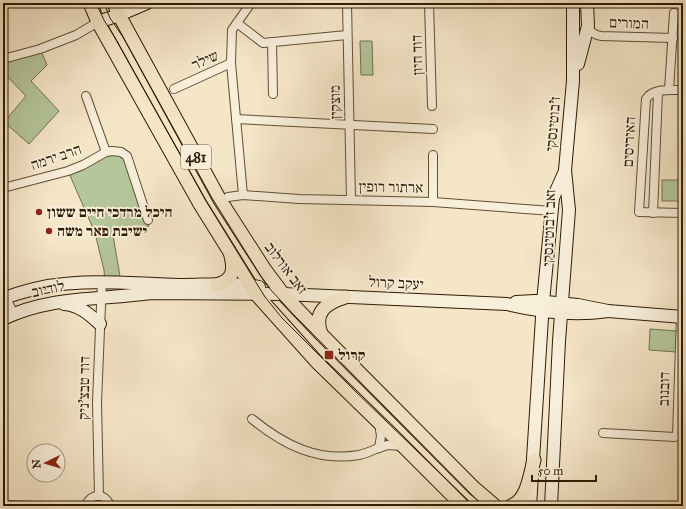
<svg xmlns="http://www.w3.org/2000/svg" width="686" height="509" font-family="'IM FELL Great Primer','Frank Ruhl Libre',serif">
<rect width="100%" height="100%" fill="#f5e6c8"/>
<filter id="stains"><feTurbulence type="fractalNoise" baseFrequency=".005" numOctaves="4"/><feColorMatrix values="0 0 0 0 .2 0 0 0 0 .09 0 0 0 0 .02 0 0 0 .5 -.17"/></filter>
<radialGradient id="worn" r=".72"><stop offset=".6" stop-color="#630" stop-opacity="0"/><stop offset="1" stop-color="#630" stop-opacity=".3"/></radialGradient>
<!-- green -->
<g fill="#b5c69b" stroke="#72704f">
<path d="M 360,41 L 372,41 L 373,75 L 361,75 Z"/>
<path d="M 40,49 L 47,65 L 31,81 L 59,111 L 29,144 L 4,122 L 26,96 L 3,72 L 3,59 Z"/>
<path d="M 106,152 L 121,152 L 148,220 L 149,226 L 113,235 L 121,282 L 105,282 L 104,270 L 95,233 L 68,171 Z"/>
<rect x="662" y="180" width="21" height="21"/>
<path d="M 650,329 L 677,331 L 676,352 L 649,350 Z"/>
</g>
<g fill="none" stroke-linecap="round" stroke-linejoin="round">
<defs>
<g id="street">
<path d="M 347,3 L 351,200"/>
<path d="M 429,3 L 432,106"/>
<path d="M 237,23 L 263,43 L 347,35"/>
<path d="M 588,26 C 590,33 595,35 601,36 L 673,38"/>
<path d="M 272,42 L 273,94"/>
<path d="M 3,59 L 40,49 L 76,35 L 98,22"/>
<path d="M 231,63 L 243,195"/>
<path d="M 174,89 L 231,63 L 232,30 L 251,3"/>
<path d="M 669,90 L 674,13"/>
<path d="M 683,90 C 671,90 653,88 646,99 L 639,212 L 683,213"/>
<path d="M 86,96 L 106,152"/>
<path d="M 236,119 L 433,129"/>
<path d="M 433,155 L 433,202"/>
<path d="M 3,188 L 68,171 L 83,165 L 106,152 L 112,151 L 121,152 L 127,156 L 148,220"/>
<path d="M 228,197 L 243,195 L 299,199 L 433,202 L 552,211"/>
<path d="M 653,213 L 658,92"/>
<path d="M 3,292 L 14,314"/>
<path d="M 252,419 C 284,445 317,462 359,455 C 369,453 378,447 388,445 C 393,445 398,446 403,446"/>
<path d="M 603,433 L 675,437 L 677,435 L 681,317"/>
<path d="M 379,448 L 381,436 L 379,423"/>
<path d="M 99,496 L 97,402 L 102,281"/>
<path d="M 3,505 L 37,506"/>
<path d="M 86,506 C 90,493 105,492 110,506"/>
</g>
<g id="secondary">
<path d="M 98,22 L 119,15 L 147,3"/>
<path d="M 578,64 L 588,26 L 587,3"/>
<path d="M 3,299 C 9,296 16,294 23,292 C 74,276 127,284 180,285 C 206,285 233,282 259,287"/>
<path d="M 516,302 L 535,301 L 578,305 L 608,311 L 683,317"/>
<path d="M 64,304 C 79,305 89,314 100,324"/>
<path d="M 3,319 C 49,296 101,300 151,293 L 283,294 L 507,304 C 540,312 574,316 608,311"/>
<path d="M 530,506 L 543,302 L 553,198 L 565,171"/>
<path d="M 551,506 L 559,341 L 569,210 L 565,170 L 573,81 L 573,3"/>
</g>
<g id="primary">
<path d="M 90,3 L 98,22 L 200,204 L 256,294 L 316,361 L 390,433 L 463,506"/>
<path d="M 114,3 L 119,15 L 220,200 L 265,270 L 283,294 L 321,334 L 474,488 L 495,506"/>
<path d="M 216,285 C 232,281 235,272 231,256"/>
<path d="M 321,334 C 313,312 326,303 345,297"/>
<path d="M 511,506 C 527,501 530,475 534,460"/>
</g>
</defs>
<!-- street casing -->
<use href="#street" stroke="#614e34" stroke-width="10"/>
<!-- secondary casing -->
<use href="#secondary" stroke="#301b03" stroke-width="14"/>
<!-- primary casing -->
<use href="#primary" stroke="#301b03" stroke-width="15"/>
<!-- street -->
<use href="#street" stroke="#f8efdb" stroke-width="8"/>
<!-- secondary -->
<use href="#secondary" stroke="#f8efdb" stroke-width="12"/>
<!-- primary -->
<use href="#primary" stroke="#f5e6c8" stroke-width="13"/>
<!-- tram -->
<g stroke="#301b03" stroke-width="1">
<path d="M 96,3 L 104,20 L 117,41 L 206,201 L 265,297 L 282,318 L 356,392 L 474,506"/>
<path d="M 104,3 L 110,18 L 123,37 L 212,198 L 264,281 L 270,289 L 293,314 L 483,506"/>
</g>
</g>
<!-- markers -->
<g fill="#8f2418" stroke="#f8efdb" stroke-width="1.5">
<circle cx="39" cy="212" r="4"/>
<circle cx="49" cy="231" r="4"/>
<rect x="324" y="350" width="10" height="10" rx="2"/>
</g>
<g text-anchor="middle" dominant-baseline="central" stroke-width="3.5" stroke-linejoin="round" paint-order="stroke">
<!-- shield labels -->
<rect fill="#f8efdb" stroke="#6c5b44" stroke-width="1" x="181" y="145" width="30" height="24" rx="3"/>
<g font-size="14" font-weight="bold" fill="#301b03">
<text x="196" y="157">481</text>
</g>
<!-- street labels -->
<g font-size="15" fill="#301b03" stroke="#f8efdb">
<text transform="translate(629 23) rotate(2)">המורים</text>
<text transform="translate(417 55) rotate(-92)">דוד חיון</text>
<text transform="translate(205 60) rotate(-24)">שילר</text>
<text transform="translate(335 102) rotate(-91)">מוצקין</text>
<text transform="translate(553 124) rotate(-85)">ז'בוטינסקי</text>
<text transform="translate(629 142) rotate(-87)">האיריסים</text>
<text transform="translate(56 157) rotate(-19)">הרב ירמה</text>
<text transform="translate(391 187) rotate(1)">ארתור רופין</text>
<text transform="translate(549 228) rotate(-88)">זאב ז'בוטינסקי</text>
<text transform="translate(286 268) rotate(53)">זאב אורלוב</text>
<text transform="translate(396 283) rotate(3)">יעקב קרול</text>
<text transform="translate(48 289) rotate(-12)">לודיוב</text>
<text transform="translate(84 388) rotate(-89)">דוד טבצ'ניק</text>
<text transform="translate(664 389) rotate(-88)">דובנוב</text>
</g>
<!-- poi labels -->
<g font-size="15" font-weight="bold" fill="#301b03" stroke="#f8efdb" text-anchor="start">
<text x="47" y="212">היכל מרדכי חיים ששון</text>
<text x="57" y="231">ישיבת פאר משה</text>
<text x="338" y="355">קרול</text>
</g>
</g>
<!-- margin -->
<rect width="686" height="509" fill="none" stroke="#f5e6c8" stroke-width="16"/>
<rect x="4" y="4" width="678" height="501" fill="none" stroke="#301b03" stroke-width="2"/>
<rect x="8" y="8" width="670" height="493" fill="none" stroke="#301b03"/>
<!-- north arrow -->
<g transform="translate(46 463) rotate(265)"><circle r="19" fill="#f8efdb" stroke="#a89a85"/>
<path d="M0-3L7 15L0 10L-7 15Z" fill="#8f2418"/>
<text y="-6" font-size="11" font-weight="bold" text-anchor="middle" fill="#301b03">N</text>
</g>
<!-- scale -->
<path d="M532 475v6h64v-6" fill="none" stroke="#301b03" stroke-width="2"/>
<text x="538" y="475" font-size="12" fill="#301b03" stroke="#f8efdb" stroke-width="3" paint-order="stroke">50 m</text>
<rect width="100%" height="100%" filter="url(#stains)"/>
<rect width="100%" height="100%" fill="url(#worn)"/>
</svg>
